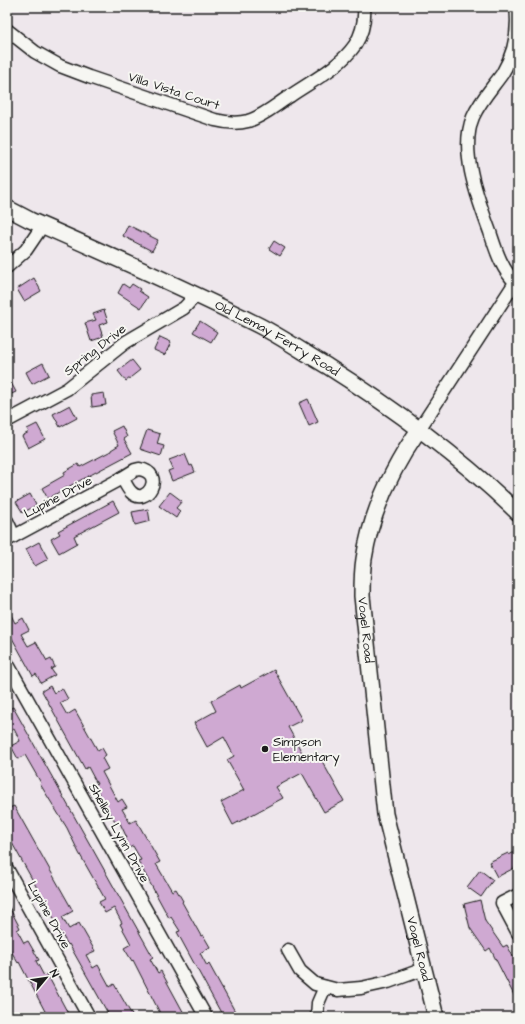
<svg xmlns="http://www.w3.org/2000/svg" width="525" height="1024" font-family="'Architects Daughter',sans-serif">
<rect width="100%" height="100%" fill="#eee7ec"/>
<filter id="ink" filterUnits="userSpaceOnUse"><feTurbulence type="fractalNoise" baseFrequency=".025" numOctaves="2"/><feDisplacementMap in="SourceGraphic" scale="8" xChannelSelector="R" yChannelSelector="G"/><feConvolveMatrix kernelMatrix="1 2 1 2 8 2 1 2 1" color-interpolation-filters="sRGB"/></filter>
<g filter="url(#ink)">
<!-- building -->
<g fill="#cfa9d2" stroke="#1c1c1c">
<path d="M 128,225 L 158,240 L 152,251 L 123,236 Z"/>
<path d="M 274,241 L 285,248 L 280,256 L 269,249 Z"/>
<path d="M 34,278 L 41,291 L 24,301 L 17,289 Z"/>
<path d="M 123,284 L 129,288 L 132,284 L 140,289 L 139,291 L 148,297 L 141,308 L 118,293 Z"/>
<path d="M 104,310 L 108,322 L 99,325 L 103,337 L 91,341 L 85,323 L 96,320 L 93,314 Z"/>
<path d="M 200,321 L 217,332 L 211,342 L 193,332 Z"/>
<path d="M 160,337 L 171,342 L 165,355 L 154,350 Z"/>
<path d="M 132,360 L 140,370 L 126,381 L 118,371 Z"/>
<path d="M 43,363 L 49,375 L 32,384 L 26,372 Z"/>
<path d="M 7,375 L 16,392 L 7,396 Z"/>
<path d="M 104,393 L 106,405 L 92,407 L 91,395 Z"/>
<path d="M 308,399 L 318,422 L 309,426 L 299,403 Z"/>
<path d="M 70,405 L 77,418 L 60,427 L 53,414 Z"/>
<path d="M 37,424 L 45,439 L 28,448 L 22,436 L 29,432 L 27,429 Z"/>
<path d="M 122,426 L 127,437 L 124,439 L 132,453 L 62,490 L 48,499 L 42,488 L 65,475 L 64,472 L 78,464 L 80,467 L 111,451 L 111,450 L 119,445 L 112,431 Z"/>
<path d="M 147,430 L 160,434 L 157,444 L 164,446 L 161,456 L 140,449 Z"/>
<path d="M 185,454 L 190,466 L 192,465 L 195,472 L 172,481 L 168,471 L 173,469 L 169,460 Z"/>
<path d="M 170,492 L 182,501 L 176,508 L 180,511 L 176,518 L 159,506 Z"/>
<path d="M 30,494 L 36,505 L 23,513 L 16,502 Z"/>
<path d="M 113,501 L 119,512 L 74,536 L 77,543 L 59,553 L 51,539 L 60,534 L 58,531 Z"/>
<path d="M 148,509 L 150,521 L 135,525 L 132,512 Z"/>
<path d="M 39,542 L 48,559 L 35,566 L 26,549 Z"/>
<path d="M 7,607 L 15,623 L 23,618 L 29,630 L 21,634 L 28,646 L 36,642 L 47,661 L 51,659 L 55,667 L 51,669 L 55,675 L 41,683 L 36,674 L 33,676 L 7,629 Z"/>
<path d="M 274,670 L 302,720 L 288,727 L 305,758 L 317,752 L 344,801 L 324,812 L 302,773 L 276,787 L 283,798 L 233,825 L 221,802 L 244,790 L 227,760 L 234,756 L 224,737 L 207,747 L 194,723 L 216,711 L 211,701 L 240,685 L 241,688 Z"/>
<path d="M 50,686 L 54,693 L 62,688 L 68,699 L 60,703 L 67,715 L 75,710 L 98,751 L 102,748 L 106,755 L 102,758 L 108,769 L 102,772 L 118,802 L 122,799 L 127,807 L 122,809 L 130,823 L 136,820 L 160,862 L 156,864 L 172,891 L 176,889 L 183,901 L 182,902 L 201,936 L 203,935 L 210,947 L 200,953 L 207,966 L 209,964 L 238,1017 L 224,1017 L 220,1011 L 177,932 L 180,931 L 171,917 L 169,918 L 138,861 L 141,860 L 133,846 L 129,848 L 125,839 L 127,838 L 119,821 L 116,823 L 94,785 L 97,784 L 88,767 L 85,769 L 42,691 Z"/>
<path d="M 13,707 L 153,957 L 150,959 L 158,973 L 161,971 L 186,1017 L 162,1017 L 133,960 L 132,961 L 124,948 L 131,944 L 120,924 L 122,923 L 114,908 L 105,913 L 99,902 L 105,899 L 79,853 L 67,828 L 40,784 L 41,783 L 25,755 L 18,759 L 11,746 L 20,741 L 14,729 L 7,733 L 7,710 Z"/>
<path d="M 14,806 L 73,911 L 62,917 L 69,929 L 79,923 L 95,951 L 86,955 L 93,968 L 98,965 L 110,987 L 114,984 L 133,1017 L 110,1017 L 69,944 L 68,945 L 56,925 L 57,924 L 7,834 L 7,809 Z"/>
<path d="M 518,850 L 518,866 L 497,877 L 489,862 L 508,853 L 509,855 Z"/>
<path d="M 480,870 L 493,880 L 481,897 L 467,887 Z"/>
<path d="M 480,900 L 485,921 L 503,947 L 507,945 L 518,966 L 518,1003 L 490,948 L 486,951 L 470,928 L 464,904 Z"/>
<path d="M 7,903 L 20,928 L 17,930 L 24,943 L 28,941 L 39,960 L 36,961 L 44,976 L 47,974 L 70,1017 L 48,1017 L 19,962 L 18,963 L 7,944 Z"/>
</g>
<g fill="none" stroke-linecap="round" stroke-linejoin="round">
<defs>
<g id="minor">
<path d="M 7,30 L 35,52 L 60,66 L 89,77 L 215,120 C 227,123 237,124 248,121 C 264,116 277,104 290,96 C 312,81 340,67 355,45 C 362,34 365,20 364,7"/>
<path d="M 7,267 L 26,250 L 43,225"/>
<path d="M 515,282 C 501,268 496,250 490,232 C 478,199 459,151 473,117 C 480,101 492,88 502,74 C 514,54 519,30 516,7"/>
<path d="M 7,421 L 67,389 L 126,342 L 184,308 L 196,295"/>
<path d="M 420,428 L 518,278"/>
<path d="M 139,469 C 167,473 146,508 131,492 C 127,488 125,482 122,478 L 135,470 Z"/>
<path d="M 7,521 L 14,536"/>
<path d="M 7,540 L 122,478"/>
<path d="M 7,663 L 206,1017"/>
<path d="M 7,869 L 89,1017"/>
<path d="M 518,895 L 502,903 L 518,933"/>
<path d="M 288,950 L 300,971 L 315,984 L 338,990 L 361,988 L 388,982 L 424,969"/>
<path d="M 317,1017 L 318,1003 L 325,987"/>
</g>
<g id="major">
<path id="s1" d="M 7,208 L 30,220 C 107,254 185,288 260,326 C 283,338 305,353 327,366 C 397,410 459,456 518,513"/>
<path id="s2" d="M 420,428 C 393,467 371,512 364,559 C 362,571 362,584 362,596 L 385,814 L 436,1017"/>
</g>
</defs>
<!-- minor casing -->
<use href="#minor" stroke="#1c1c1c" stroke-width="15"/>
<!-- major casing -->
<use href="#major" stroke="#1c1c1c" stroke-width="18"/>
<!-- minor -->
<use href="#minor" stroke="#f6f6f2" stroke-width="12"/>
<!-- major -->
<use href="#major" stroke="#f6f6f2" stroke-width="15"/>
</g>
</g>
<!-- markers -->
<circle fill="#1c1c1c" stroke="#f6f6f2" stroke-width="1.5" cx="265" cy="749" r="4"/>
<g text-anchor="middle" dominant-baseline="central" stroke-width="4" stroke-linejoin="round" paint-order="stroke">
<!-- street labels -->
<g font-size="13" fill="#1c1c1c" stroke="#f6f6f2">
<text transform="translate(174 91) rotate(18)">Villa Vista Court</text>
<text stroke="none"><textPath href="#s1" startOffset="300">Old Lemay Ferry Road</textPath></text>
<text transform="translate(95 350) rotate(-38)">Spring Drive</text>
<text transform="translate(58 497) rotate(-28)">Lupine Drive</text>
<text stroke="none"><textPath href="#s2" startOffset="215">Vogel Road</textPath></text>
<text transform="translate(119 833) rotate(61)">Shelley Lynn Drive</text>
<text transform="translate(49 915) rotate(61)">Lupine Drive</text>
<text stroke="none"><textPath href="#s2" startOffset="539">Vogel Road</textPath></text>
</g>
<!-- poi labels -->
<g font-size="13" fill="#1c1c1c" stroke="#f6f6f2" text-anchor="start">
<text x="273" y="742">Simpson<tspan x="273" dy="15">Elementary</tspan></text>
</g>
</g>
<!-- margin -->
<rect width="525" height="1024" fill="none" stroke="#f6f6f2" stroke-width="24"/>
<rect x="12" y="12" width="501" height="1000" fill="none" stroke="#1c1c1c" stroke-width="1.5" filter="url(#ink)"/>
<!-- north arrow -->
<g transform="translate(46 978) rotate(61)" stroke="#f6f6f2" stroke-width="3" paint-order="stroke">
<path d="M0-3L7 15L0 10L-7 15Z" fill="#1c1c1c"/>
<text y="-6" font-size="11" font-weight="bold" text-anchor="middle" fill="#1c1c1c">N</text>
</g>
</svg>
